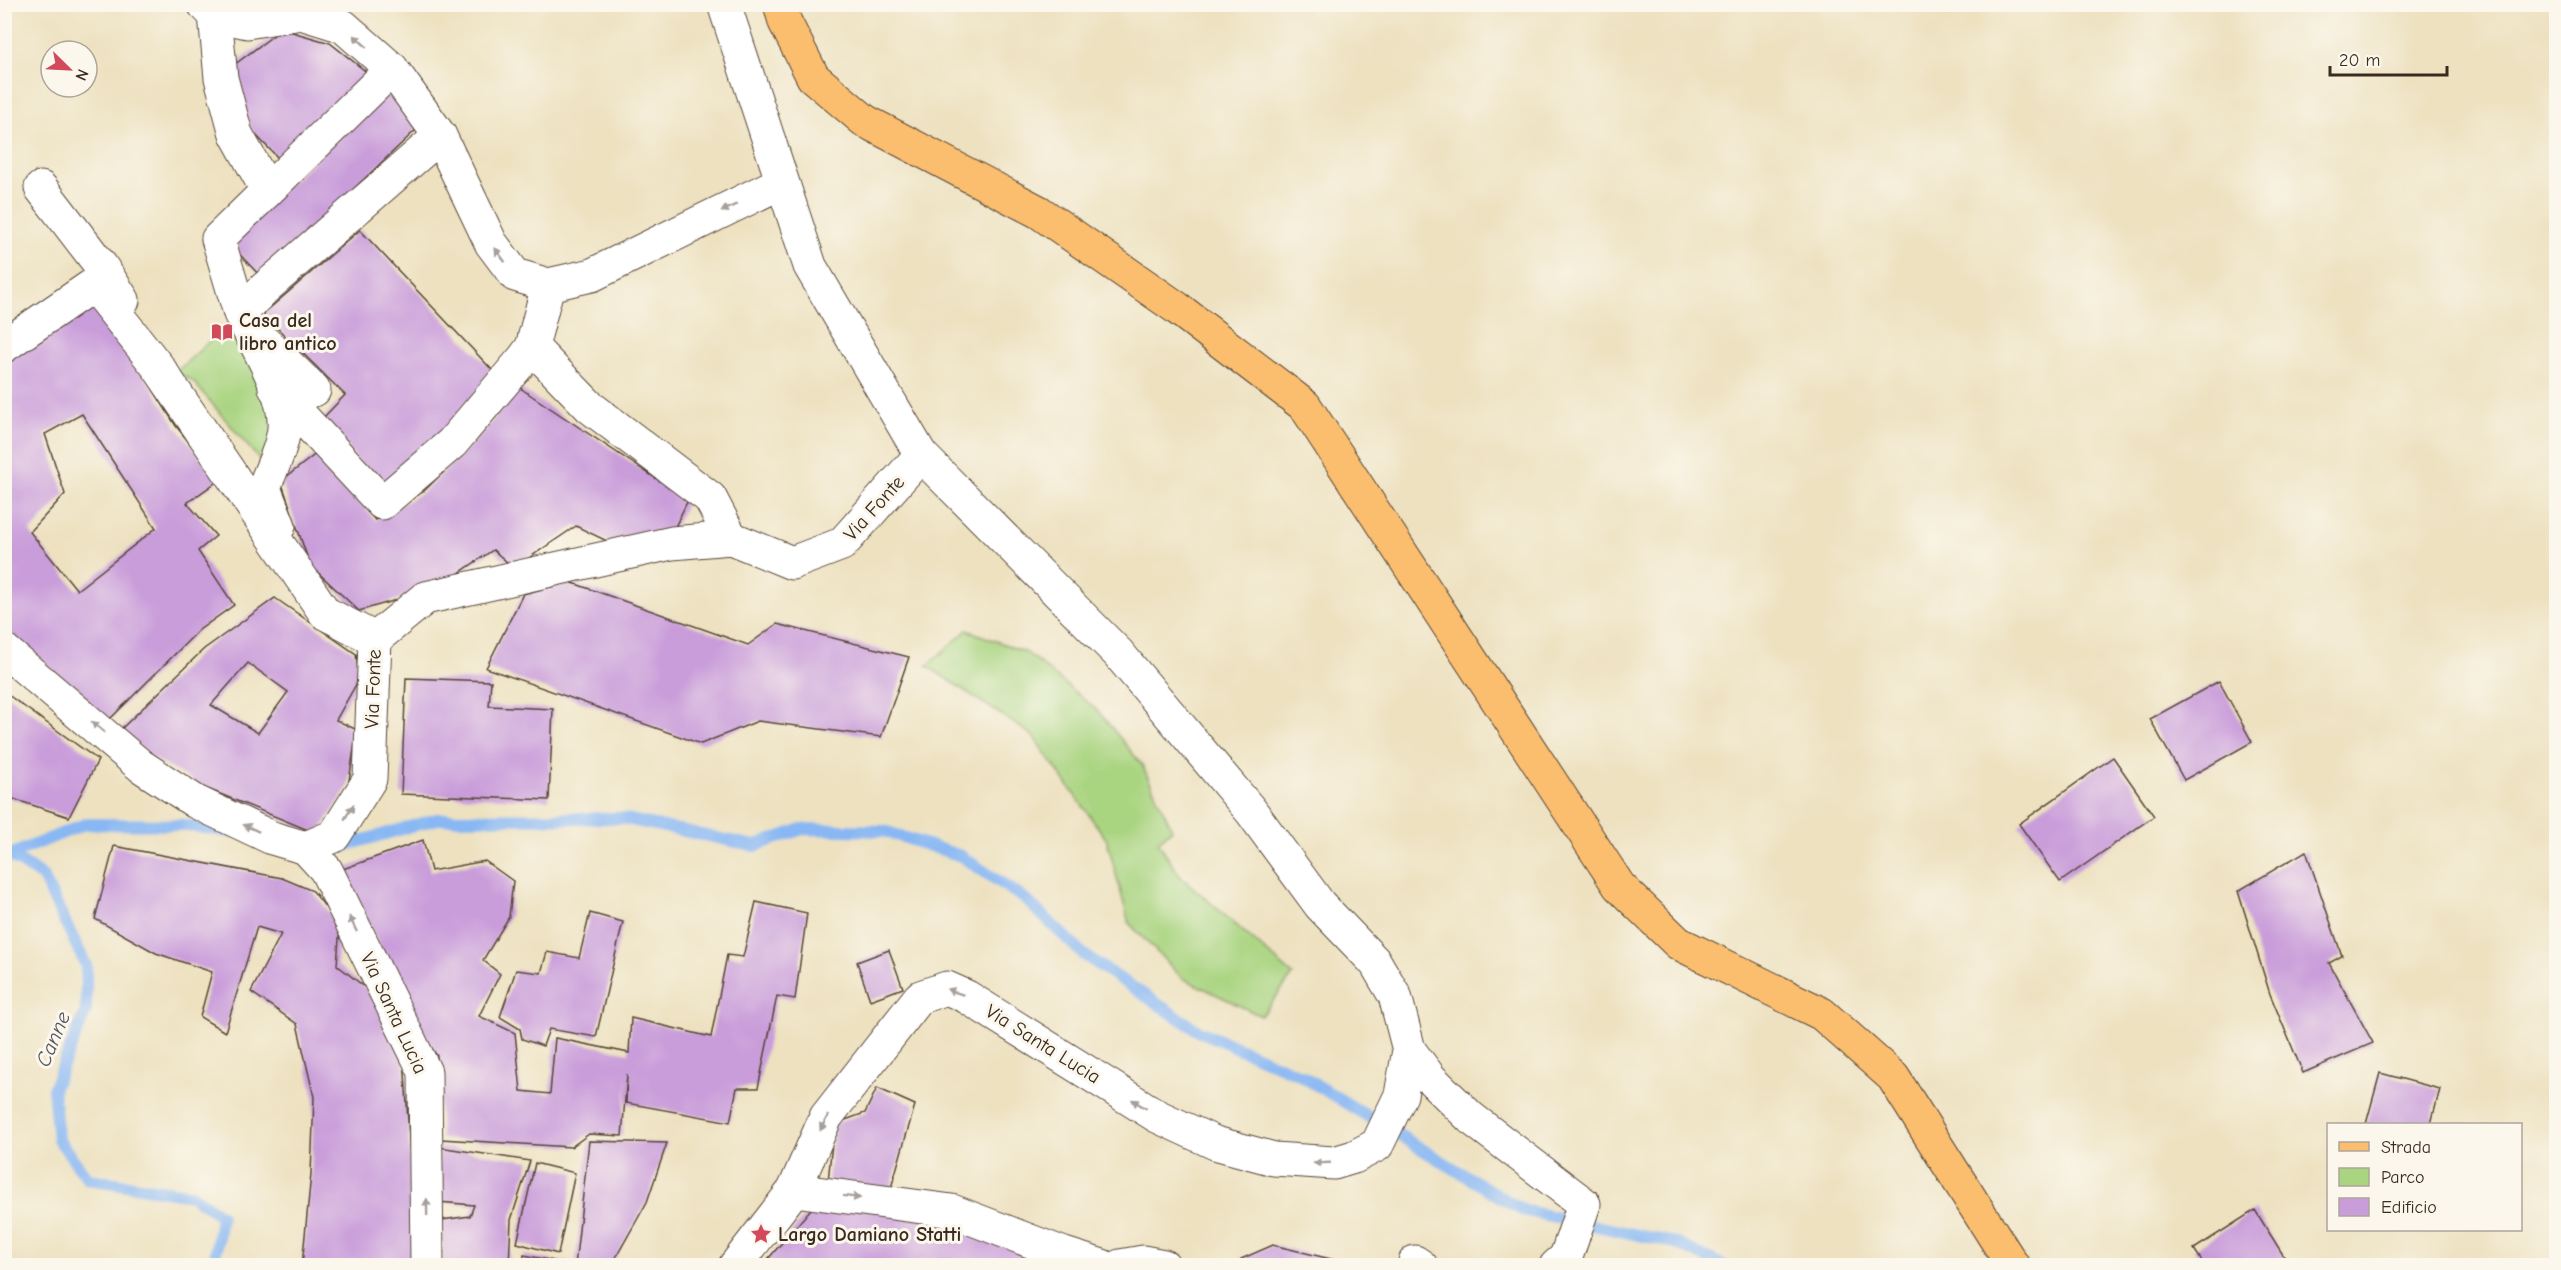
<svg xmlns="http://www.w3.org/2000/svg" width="2561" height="1270" font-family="'Comic Neue',sans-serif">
<rect width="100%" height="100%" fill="#fbf7ec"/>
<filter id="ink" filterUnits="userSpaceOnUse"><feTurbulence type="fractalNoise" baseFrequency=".0167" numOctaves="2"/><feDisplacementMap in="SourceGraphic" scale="12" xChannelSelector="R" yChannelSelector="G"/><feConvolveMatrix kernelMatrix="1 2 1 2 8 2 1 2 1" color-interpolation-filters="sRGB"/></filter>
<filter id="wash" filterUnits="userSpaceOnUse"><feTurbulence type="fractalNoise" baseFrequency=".008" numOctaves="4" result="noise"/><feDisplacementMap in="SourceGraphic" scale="24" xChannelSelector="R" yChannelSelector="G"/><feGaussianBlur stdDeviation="1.35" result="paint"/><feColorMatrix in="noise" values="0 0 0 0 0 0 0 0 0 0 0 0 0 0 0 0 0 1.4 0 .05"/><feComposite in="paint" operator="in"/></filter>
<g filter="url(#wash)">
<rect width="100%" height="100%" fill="#ede1c0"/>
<!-- green -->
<g fill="#a9d480" stroke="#727f4f" stroke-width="1.5">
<path d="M 240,313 L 283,410 L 270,472 L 192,380 L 175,373 Z"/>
<path d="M 967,630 L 1027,653 L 1098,711 L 1142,765 L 1172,829 L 1158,842 L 1180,876 L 1293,975 L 1261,1016 L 1182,978 L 1129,923 L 1107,840 L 1032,735 L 927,666 Z"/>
</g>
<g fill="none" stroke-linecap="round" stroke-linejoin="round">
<!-- stream -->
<g stroke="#88b7f3" stroke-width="12">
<path d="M 340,847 L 437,819 L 621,818 L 755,846 L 802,829 L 884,831 L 961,856 L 1025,899 L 1084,955 L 1197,1030 L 1300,1075 L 1522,1210 L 1675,1243 L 1724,1266"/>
<path d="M 4,851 L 43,877 L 86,965 L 86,1011 L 53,1089 L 58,1139 L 88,1179 L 192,1195 L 221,1216 L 214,1266"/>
<path d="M 10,855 L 85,824 L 185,825 L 232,832"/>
</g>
</g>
<g id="blocks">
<!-- building -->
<g fill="#c99dda" fill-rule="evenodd">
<path d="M 282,29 L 330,43 L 369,74 L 281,161 L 251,130 L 230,68 Z"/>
<path d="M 388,91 L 421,125 L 261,277 L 228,242 Z"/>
<path d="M 360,230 L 494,372 L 450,435 L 383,492 L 323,418 L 345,395 L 263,314 Z"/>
<path d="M 94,295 L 176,426 L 219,480 L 187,503 L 216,536 L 198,551 L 234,605 L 199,630 L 107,722 L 5,629 L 4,354 ZM 82,414 L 156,528 L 77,590 L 30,532 L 65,494 L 45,434 Z"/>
<path d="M 520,388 L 688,500 L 674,529 L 613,544 L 576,526 L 514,568 L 493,550 L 437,588 L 359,611 L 310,565 L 281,481 L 317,453 L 375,520 L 423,492 L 478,438 Z"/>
<path d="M 570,582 L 748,645 L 777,624 L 909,657 L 881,737 L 758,721 L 701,744 L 486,668 L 523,594 Z"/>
<path d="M 275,598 L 356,654 L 359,679 L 336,720 L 357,730 L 348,787 L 318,834 L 203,787 L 150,756 L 120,730 L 204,649 ZM 248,663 L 288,692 L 258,733 L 211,705 Z"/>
<path d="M 406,678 L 491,681 L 489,706 L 553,709 L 549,800 L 401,794 Z"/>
<path d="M 2219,681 L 2252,742 L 2184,780 L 2150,719 Z"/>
<path d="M 4,692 L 98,760 L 69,817 L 4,796 L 7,773 L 4,771 Z"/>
<path d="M 2113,757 L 2154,816 L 2060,882 L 2019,824 Z"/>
<path d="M 423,840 L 431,871 L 485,861 L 513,881 L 509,917 L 483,960 L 500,974 L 479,1016 L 515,1033 L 521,1091 L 550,1094 L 555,1038 L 629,1053 L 631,1018 L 711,1037 L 727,955 L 743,957 L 756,902 L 807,913 L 795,999 L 777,996 L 758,1088 L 737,1088 L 730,1122 L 626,1103 L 627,1074 L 622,1136 L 589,1134 L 571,1147 L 441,1139 L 437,1056 L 419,1029 L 343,869 Z"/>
<path d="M 114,846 L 282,878 L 313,891 L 340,926 L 337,965 L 371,992 L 404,1057 L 412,1188 L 413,1266 L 302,1266 L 311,1174 L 314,1097 L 297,1024 L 251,992 L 281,934 L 257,927 L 225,1032 L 200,1017 L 212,972 L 156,953 L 95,919 Z"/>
<path d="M 2306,851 L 2342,956 L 2329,963 L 2373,1043 L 2303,1073 L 2270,994 L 2238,891 Z"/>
<path d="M 590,913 L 623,922 L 596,1037 L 549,1029 L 543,1046 L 522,1039 L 520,1029 L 500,1017 L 516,970 L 541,973 L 547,952 L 579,958 Z"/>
<path d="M 889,950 L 903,988 L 870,1000 L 857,962 Z"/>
<path d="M 2380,1073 L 2440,1089 L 2431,1124 L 2366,1124 Z"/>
<path d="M 877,1088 L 915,1105 L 889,1195 L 827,1191 L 834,1124 L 865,1113 Z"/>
<path d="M 589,1141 L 667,1143 L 647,1202 L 611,1266 L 575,1266 Z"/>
<path d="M 439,1147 L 530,1161 L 511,1220 L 509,1266 L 443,1266 L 442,1220 L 470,1216 L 474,1205 L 438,1202 Z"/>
<path d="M 535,1163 L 575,1173 L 558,1254 L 517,1243 Z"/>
<path d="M 817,1202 L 949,1219 L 1075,1266 L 762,1266 Z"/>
<path d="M 2255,1210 L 2290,1266 L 2205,1266 L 2194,1249 Z"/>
<path d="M 1273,1245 L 1343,1262 L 1352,1266 L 1240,1266 L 1241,1259 Z"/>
<path d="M 524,1255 L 569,1264 L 569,1266 L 523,1266 Z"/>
</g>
</g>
</g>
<g filter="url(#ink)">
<use href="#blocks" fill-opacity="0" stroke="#564536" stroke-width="1.5"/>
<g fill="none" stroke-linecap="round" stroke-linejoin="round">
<defs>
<g id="minor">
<path d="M 204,4 L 215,15 L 247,22 L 301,13 L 343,26 L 392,69 L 440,136 L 491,243 L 515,275 L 548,285 L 592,275 L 782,182"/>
<path d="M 215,15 L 221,78 L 236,134 L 267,190"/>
<path d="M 41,188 L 101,266 L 123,300"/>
<path d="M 240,313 L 218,239 L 392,69"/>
<path d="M 260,338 L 314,390"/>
<path d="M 4,346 L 93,285 L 158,367 L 325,613 L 375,639"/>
<path d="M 532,347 L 590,407 L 710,498 L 731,538"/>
<path d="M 275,388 L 382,503 L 452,443 L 524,358 L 532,347 L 548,285"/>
<path d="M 921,455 L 1118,653 L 1251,811 L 1320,905 L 1375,962 L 1395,996 L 1409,1050 L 1430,1078 L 1471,1118 L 1584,1204 L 1566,1257 L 1556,1266"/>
<path d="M 279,526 L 264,488 C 270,471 280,453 283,435 C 291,399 255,344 240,313 L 265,288 L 440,136"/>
<path d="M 4,650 L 141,766 L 196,802 L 272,838 L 306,848 L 326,870 L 425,1072 L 427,1266"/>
<path d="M 306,848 L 334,836 L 370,779 L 375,639 L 425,598 L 672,543 L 731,538 L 792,563 L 842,544 L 921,455 L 810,266 L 724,4"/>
<path d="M 794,1190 L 952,1211 L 1064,1254 L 1102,1266"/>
<path d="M 1415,1262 L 1421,1266"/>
<path d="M 735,1266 L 794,1190 L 826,1117 L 920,997 L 947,988 L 967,997 L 1157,1116 L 1215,1143 L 1274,1159 L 1334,1163 L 1354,1157 L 1377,1145 L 1401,1095 L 1409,1050"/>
<path d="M 1120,1266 L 1143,1262 L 1164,1266"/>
</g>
<path id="major" d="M 780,4 L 785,22 L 813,77 L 865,121 L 1039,212 L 1177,308 L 1305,406 L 1619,886 L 1678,943 L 1822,1014 L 1893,1077 L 2013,1266"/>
</defs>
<!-- minor casing -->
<use href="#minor" stroke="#564536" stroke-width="35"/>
<!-- major casing -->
<use href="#major" stroke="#564536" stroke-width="35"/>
<!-- minor -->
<use href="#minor" stroke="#fff" stroke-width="33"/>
<!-- major -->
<use href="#major" stroke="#fbbe6e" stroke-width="33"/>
</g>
<!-- one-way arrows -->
<defs><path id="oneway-solid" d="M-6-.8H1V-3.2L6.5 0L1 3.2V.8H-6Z" transform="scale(1.5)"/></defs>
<g fill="#a79f9a">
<use href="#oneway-solid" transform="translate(360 41) rotate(-139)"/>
<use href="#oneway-solid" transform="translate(729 208) rotate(154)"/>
<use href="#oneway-solid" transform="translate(500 255) rotate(-126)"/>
<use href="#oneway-solid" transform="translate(98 727) rotate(-140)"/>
<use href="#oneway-solid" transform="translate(349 812) rotate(-58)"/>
<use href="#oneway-solid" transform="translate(251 828) rotate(-155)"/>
<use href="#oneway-solid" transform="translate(353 924) rotate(-116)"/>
<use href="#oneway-solid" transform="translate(955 992) rotate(-161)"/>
<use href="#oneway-solid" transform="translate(1139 1104) rotate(-148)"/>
<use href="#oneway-solid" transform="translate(824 1123) rotate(117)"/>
<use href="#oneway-solid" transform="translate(1322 1163) rotate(178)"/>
<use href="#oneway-solid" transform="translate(852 1197) rotate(7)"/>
<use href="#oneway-solid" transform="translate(427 1207) rotate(-91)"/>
</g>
</g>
<!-- icons -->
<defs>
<symbol id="library-bare" viewBox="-9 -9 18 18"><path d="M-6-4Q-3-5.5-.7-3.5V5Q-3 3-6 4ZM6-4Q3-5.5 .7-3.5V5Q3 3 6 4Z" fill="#d1495b" stroke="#fbf7ec" stroke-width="2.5" paint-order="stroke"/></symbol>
<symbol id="sight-bare" viewBox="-9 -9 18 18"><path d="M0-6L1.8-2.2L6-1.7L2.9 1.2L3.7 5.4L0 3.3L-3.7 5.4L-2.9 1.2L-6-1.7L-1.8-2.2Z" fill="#d1495b" stroke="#fbf7ec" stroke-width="2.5" paint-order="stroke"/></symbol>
</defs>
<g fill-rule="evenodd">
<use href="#library-bare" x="207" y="317" width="30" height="30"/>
<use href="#sight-bare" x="746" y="1219" width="30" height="30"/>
</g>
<g text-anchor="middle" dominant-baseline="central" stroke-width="6" stroke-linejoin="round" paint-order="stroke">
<!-- poi labels -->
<g font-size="20" font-weight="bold" fill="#3b2a1e" stroke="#fbf7ec" text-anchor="start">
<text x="239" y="320">Casa del<tspan x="239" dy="23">libro antico</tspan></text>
<text x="778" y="1234">Largo Damiano Statti</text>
</g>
<!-- street labels -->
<g font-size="20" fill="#3b2a1e" stroke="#fbf7ec">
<text transform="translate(874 508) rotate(-48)">Via Fonte</text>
<text transform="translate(373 689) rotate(-88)">Via Fonte</text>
<text transform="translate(394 1013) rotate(65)">Via Santa Lucia</text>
<text transform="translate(1043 1044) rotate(32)">Via Santa Lucia</text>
</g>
<!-- water labels -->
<g font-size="21" font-style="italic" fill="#52545e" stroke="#fbf7ec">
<text transform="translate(53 1039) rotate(-67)">Canne</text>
</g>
</g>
<!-- margin -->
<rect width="2561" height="1270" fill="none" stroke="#fbf7ec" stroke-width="24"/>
<!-- legend -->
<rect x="2327" y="1123" width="195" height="108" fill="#fbf7ec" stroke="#aea59a" stroke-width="1.5"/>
<rect x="2339" y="1142" width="30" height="9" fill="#fbbe6e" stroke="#aea59a" stroke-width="1.5"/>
<text x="2381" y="1153" font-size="18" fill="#3b2a1e">Strada</text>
<rect x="2339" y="1168" width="30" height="18" fill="#a9d480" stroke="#aea59a" stroke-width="1.5"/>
<text x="2381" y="1183" font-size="18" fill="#3b2a1e">Parco</text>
<rect x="2339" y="1198" width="30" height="18" fill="#c99dda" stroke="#aea59a" stroke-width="1.5"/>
<text x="2381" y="1213" font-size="18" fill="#3b2a1e">Edificio</text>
<!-- north arrow -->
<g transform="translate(69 69) rotate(114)"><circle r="28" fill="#fbf7ec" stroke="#aea59a" stroke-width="1.5"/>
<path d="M0-4.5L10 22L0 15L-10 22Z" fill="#d1495b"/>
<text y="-9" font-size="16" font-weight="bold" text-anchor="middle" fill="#3b2a1e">N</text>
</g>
<!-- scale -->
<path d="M2330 66v9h117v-9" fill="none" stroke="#3b2a1e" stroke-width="3"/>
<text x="2339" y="66" font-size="18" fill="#3b2a1e" stroke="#fbf7ec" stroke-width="4.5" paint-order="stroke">20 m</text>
</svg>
